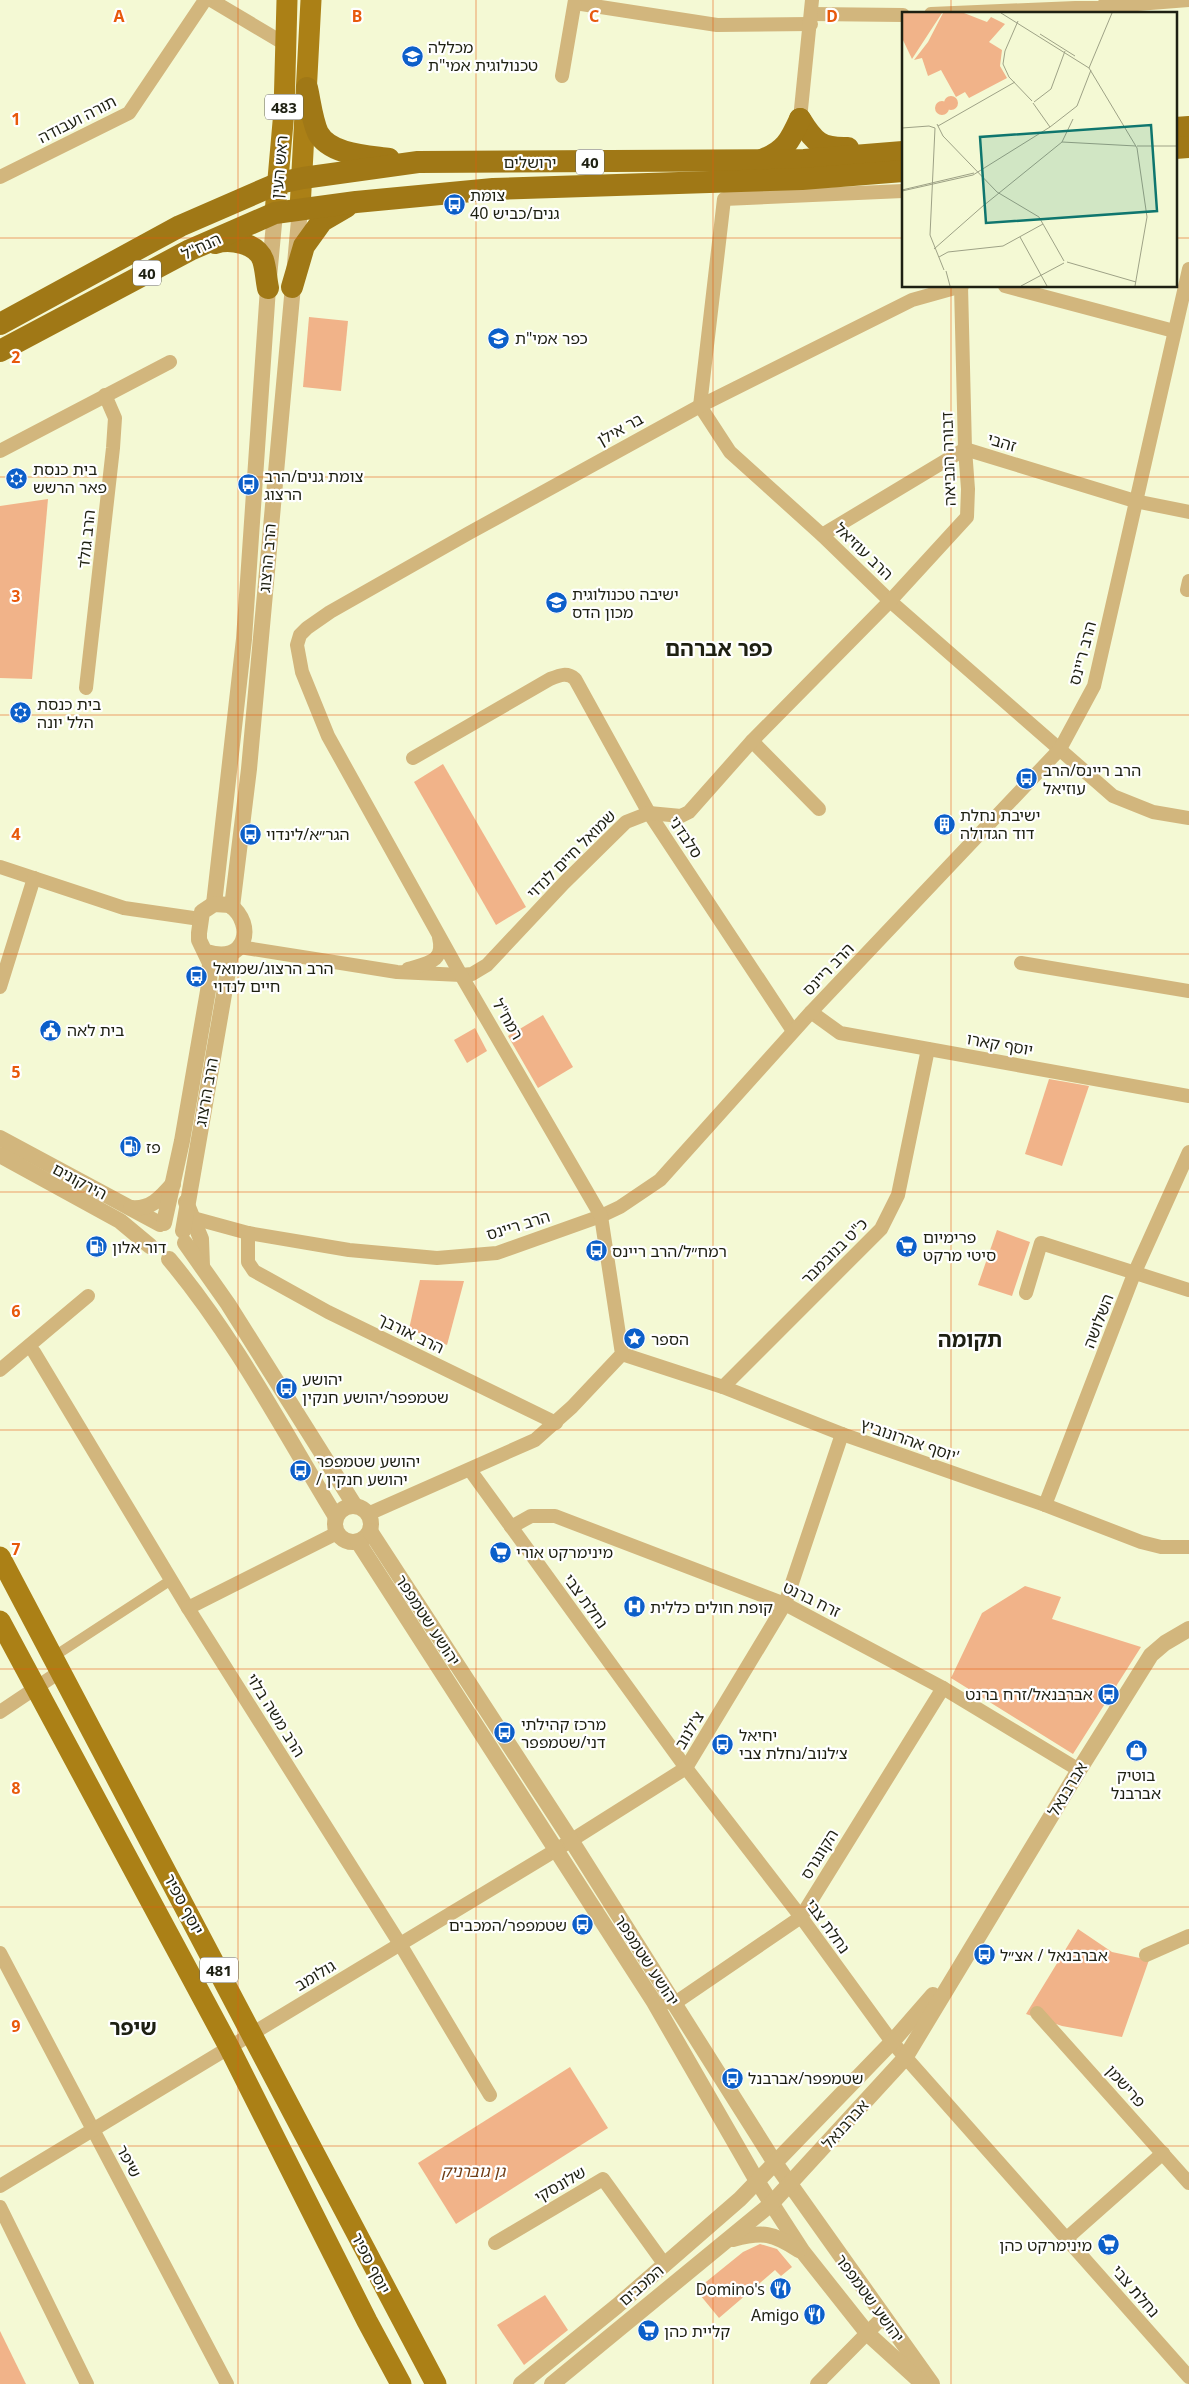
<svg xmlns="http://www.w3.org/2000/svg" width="1189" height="2384" font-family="Georgia,'Noto Sans Hebrew',serif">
<rect width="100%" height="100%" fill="#f4f9d4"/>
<!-- green -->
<g fill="#f1b389">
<path d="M 309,317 L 348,321 L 341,391 L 303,387 Z"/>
<path d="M 48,499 L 32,679 L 0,678 L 0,506 Z"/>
<path d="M 443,764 L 526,907 L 496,925 L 414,782 Z"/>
<path d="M 543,1015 L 573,1067 L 538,1088 L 508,1036 Z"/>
<path d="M 475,1028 L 487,1051 L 467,1063 L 454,1040 Z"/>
<path d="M 1049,1079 L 1089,1086 L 1062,1166 L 1025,1154 Z"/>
<path d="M 997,1230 L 1030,1242 L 1012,1296 L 978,1285 Z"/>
<path d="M 420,1280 L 464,1281 L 447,1345 L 409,1329 Z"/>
<path d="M 1025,1586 L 1061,1597 L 1052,1619 L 1141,1647 L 1073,1754 L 951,1678 L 982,1613 Z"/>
<path d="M 1078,1929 L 1112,1952 L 1149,1960 L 1122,2037 L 1062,2026 L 1026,2014 Z"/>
<path d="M 570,2067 L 608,2128 L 456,2224 L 418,2163 Z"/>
<path d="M 760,2244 L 777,2249 L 792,2267 L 781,2276 L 775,2270 L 719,2318 L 696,2290 L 743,2252 Z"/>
<path d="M 545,2295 L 568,2330 L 524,2365 L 497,2325 Z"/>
<path d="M 0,2331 L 26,2384 L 0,2384 Z"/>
</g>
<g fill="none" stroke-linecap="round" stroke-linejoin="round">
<!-- pedestrian -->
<path stroke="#d2b67d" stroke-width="10" d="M 53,1657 L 171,1580"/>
<!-- minor -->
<g stroke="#d2b67d" stroke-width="14">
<path d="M 211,0 L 285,44"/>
<path d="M 575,3 L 717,25 L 811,24"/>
<path d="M 811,14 L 903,15"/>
<path d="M 931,14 L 1099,7 L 1189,0"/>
<path d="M 562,76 L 575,0"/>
<path d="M 800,119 L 812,0"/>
<path d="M 0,177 L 129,113 L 205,0"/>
<path d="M 903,191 L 724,199 L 700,406 L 730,452 L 822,535 L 890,601 L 1113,796 L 1153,812 L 1189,818"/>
<path d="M 1005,286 L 1174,331"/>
<path d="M 0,451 L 170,362"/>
<path d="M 822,535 L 965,449 L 1135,501 L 1189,512"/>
<path d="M 1187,590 L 1189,581"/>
<path d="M 86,688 L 113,448 L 115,418 L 105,395"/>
<path d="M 752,741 L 819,809"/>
<path d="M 413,758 L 550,679 C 560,675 567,672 575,679 L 649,813 L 793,1031"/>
<path d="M 0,867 L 124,908 L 200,919"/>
<path d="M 240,947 L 397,972 L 461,975 L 472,974 L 487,965 L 564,883 L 626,822 L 649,813 L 681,816 L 689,812 L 752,741 L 890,601 L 967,517 L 968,489 L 965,449 L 961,286"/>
<path d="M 1021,963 L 1189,991"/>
<path d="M 408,969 C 428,963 445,962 439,937"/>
<path d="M 0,987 L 34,878"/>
<path d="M 811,1012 L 840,1033 L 1189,1096"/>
<path d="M 193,1218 L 248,1233 L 349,1250 L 437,1258 L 497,1253 L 601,1216 L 620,1207 L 660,1180 L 811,1012 L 1060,749 L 1094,686 L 1189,269"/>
<path d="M 248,1233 L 248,1262 L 254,1271 L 328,1312 L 556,1423"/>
<path d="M 1026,1293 L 1041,1243 L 1189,1290"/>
<path d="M 34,1352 L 188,1608 L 400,1944 L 490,2095"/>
<path d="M 622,1354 L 723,1387 L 842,1434 L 1045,1505 L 1141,1542 L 1161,1547 L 1189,1547"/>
<path d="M 0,1370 L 88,1296"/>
<path d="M 723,1387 L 881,1229 L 898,1195 L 928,1049"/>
<path d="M 470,1470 L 686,1768 L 801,1917 L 892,2042 L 1189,2377"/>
<path d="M 1045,1505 L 1134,1274 L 1189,1152"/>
<path d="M 368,1514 L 535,1440 L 572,1407 L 622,1354 L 601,1216 L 461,975 L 328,736 L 302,672 L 297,645 L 300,635 L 307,628 L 330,612 L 469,533 L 700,406 L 912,300 L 962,286"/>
<path d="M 511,1527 L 531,1516 L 555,1516 L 785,1604 L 943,1688 L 1079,1770"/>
<path d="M 188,1608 L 337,1533"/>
<path d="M 0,1712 L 61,1671"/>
<path d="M 0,1953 L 227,2384"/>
<path d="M 1146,1955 L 1189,1936"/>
<path d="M 665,2002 L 675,2003 L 801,1917 L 943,1688"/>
<path d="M 1037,2013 L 1189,2183"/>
<path d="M 0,2186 L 556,1850 L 686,1768 L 785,1604 L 842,1434"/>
<path d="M 0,2207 L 87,2384"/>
<path d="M 1067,2238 L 1163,2153"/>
<path d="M 495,2243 L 603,2179 L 665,2265"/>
<path d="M 817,2384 L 883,2317"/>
</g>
<!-- tertiary -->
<g stroke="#d2b67d" stroke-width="16">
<path d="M 214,904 L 244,639 L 268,288 L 275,213"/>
<path d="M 232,907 L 249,769 L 300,209"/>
<path d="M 0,1138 L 160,1224"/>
<path d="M 0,1155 L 120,1221 L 150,1246"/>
<path d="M 186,1202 L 201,1239 L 202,1266"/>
<path d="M 131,1208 C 150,1210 161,1198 173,1184"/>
<path d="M 164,1223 L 182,1141 L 209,985 L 210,963 L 199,940 L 199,933 L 202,912 L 214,904 L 230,905 C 256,925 246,965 207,952"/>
<path d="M 183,1231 L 231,954"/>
<path d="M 185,1243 L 228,1304 L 355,1506"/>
<path d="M 169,1259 C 235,1338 283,1430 336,1517"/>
<circle cx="353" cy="1524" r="18"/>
<path d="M 370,1531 L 571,1840 L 775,2163 L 932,2384"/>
<path d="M 358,1542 L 654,2002 L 757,2181 L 803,2252 L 868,2334 L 923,2384"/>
<path d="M 733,2239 C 763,2231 773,2233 799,2250"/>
<path d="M 521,2384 L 617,2306 L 740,2199 L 892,2042 L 933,1995"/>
<path d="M 552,2384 L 771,2204 L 905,2058 L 1079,1770 L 1151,1655 L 1165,1643 L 1189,1629"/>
</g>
<!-- primary -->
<g stroke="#ab8016" stroke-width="21">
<path d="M 300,209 L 311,0"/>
<path d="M 275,213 L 284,111 L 287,0"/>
<path d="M 0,1557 L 436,2384"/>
<path d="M 0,1621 L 229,2047 L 367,2321 L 401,2384"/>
</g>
<!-- trunk -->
<g stroke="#a07816" stroke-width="22">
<path d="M 307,88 C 310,101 312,120 318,133 C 330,155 368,156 389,159"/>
<path d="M 800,119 C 814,142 821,149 848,148"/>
<path d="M 1175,128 L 1189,127"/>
<path d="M 1175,148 L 1189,147"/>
<path d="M 762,160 C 785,151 790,141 800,119"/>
<path d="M 215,243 C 230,238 257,243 263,260 C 266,269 266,279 268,288"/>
<path d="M 292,287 L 304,246 L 322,221 L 346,207"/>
<path d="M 0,324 L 180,226 L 279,183 L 303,178 L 418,162 L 804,160 L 903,152"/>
<path d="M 0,351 L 190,250 L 275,213 L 356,202 L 493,189 L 802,179 L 903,171"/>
</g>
</g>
<!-- grid -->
<path fill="none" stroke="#e8590c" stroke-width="1" stroke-opacity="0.55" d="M 238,0 L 238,2384M 476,0 L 476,2384M 713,0 L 713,2384M 951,0 L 951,14M 0,238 L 903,238M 1175,238 L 1189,238M 951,286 L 951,2384M 0,477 L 1189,477M 0,715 L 1189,715M 0,954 L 1189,954M 0,1192 L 1189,1192M 0,1430 L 1189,1430M 0,1669 L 1189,1669M 0,1907 L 1189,1907M 0,2146 L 1189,2146"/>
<!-- icons -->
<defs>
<symbol id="university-disc" viewBox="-11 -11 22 22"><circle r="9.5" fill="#0c5fc9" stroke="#fff"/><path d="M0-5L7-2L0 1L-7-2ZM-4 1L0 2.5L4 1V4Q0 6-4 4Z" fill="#fff"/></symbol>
<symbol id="bus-disc" viewBox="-11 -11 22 22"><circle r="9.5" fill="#0c5fc9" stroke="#fff"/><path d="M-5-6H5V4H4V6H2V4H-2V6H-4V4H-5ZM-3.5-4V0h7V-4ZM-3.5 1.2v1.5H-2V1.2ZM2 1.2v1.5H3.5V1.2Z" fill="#fff"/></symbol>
<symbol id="school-disc" viewBox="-11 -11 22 22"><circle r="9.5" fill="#0c5fc9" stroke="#fff"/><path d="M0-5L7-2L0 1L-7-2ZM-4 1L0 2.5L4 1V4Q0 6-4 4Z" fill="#fff"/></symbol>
<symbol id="synagogue-disc" viewBox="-11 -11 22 22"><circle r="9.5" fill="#0c5fc9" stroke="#fff"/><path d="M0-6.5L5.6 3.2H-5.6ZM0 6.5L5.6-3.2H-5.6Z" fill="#fff"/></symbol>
<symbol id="building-disc" viewBox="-11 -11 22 22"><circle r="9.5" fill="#0c5fc9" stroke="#fff"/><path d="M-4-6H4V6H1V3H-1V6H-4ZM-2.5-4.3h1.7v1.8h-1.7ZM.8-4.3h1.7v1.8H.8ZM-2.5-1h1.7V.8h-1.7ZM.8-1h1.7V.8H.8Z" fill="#fff"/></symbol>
<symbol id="civic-disc" viewBox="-11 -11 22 22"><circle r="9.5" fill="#0c5fc9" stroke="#fff"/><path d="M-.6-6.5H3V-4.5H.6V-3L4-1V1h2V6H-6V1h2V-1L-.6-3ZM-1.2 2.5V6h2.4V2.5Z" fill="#fff"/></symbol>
<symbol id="fuel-disc" viewBox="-11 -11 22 22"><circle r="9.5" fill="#0c5fc9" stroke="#fff"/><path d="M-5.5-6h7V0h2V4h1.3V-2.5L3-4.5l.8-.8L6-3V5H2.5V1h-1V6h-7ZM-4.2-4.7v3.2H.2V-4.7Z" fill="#fff"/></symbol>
<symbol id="supermarket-disc" viewBox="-11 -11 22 22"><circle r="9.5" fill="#0c5fc9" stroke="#fff"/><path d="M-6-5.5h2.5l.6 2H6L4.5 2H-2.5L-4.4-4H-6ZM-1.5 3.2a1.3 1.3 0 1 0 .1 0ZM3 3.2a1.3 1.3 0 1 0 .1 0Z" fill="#fff"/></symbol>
<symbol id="sight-disc" viewBox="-11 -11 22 22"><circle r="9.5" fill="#0c5fc9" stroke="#fff"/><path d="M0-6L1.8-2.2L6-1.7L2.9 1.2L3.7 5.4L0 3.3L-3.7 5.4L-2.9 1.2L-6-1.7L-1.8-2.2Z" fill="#fff"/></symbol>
<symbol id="hospital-disc" viewBox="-11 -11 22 22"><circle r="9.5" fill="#0c5fc9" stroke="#fff"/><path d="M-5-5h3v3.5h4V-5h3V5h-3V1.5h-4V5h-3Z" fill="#fff"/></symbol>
<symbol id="shop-disc" viewBox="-11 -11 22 22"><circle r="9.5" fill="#0c5fc9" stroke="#fff"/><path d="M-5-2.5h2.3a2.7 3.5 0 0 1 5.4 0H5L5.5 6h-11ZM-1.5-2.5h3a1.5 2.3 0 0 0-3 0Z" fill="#fff"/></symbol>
<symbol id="restaurant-disc" viewBox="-11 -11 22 22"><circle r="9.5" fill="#0c5fc9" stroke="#fff"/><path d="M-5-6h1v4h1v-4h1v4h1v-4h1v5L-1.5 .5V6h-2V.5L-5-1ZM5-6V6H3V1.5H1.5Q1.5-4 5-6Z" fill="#fff"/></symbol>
</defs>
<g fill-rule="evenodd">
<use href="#university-disc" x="400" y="44" width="25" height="25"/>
<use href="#bus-disc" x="442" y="192" width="25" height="25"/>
<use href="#school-disc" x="486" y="326" width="25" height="25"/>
<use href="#synagogue-disc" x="4" y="466" width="25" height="25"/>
<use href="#bus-disc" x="236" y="472" width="25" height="25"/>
<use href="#school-disc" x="544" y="590" width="25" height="25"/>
<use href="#synagogue-disc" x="8" y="700" width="25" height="25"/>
<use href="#bus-disc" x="1014" y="766" width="25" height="25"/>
<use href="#building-disc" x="932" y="812" width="25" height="25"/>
<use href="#bus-disc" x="238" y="822" width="25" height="25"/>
<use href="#bus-disc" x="184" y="964" width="25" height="25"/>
<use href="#civic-disc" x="38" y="1018" width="25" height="25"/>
<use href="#fuel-disc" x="118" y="1134" width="25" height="25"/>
<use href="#supermarket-disc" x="894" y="1234" width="25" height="25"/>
<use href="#fuel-disc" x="84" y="1234" width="25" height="25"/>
<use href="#bus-disc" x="584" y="1238" width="25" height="25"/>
<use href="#sight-disc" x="622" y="1326" width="25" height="25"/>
<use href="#bus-disc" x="274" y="1376" width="25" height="25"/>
<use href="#bus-disc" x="288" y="1458" width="25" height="25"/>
<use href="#supermarket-disc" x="488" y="1540" width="25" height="25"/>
<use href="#hospital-disc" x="622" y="1594" width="25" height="25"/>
<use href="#bus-disc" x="1096" y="1682" width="25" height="25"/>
<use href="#bus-disc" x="492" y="1720" width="25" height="25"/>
<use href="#bus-disc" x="710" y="1732" width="25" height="25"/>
<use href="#shop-disc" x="1124" y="1738" width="25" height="25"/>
<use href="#bus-disc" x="570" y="1912" width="25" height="25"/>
<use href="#bus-disc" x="972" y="1942" width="25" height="25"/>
<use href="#bus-disc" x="720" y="2066" width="25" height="25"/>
<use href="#supermarket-disc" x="1096" y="2232" width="25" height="25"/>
<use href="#restaurant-disc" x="768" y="2276" width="25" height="25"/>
<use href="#restaurant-disc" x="802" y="2302" width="25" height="25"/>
<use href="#supermarket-disc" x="636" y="2318" width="25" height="25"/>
</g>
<g text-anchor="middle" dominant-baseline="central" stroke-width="4.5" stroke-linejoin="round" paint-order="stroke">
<!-- shield labels -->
<g fill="#fff" stroke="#626359" stroke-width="1">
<rect x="265" y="94.5" width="38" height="25" rx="4"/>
<rect x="576" y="149.5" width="28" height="25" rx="4"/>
<rect x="133" y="260.5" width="28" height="25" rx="4"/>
<rect x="200" y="1957.5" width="38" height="25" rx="4"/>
</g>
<g font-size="15" font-weight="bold" fill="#1e2012">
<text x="284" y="107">483</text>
<text x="590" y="162">40</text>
<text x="147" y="273">40</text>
<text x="219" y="1970">481</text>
</g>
<!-- poi labels -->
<g font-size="16" fill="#1e2012" stroke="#fff" text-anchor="start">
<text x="428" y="47">מכללה<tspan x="428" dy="18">טכנולוגית אמי"ת</tspan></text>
<text x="470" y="195">צומת<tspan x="470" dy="18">גנים/כביש 40</tspan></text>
<text x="515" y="338">כפר אמי"ת</text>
<text x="33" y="469">בית כנסת<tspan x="33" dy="18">פאר הרשש</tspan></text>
<text x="264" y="476">צומת גנים/הרב<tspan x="264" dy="18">הרצוג</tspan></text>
<text x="572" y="594">ישיבה טכנולוגית<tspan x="572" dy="18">מכון הדס</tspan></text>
<text x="37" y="704">בית כנסת<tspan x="37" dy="18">הלל יונה</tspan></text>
<text x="1043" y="770">הרב ריינס/הרב<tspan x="1043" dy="18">עוזיאל</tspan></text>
<text x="960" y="815">ישיבת נחלת<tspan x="960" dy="18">דוד הגדולה</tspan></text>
<text x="266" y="834">הגר״א/לינדוי</text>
<text x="213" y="968">הרב הרצוג/שמואל<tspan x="213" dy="18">חיים לנדוי</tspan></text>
<text x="67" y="1030">בית לאה</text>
<text x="146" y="1147">פז</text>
<text x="923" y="1237">פרימיום<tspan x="923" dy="18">סיטי מרקט</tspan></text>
<text x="112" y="1247">דור אלון</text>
<text x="612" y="1251">רמח״ל/הרב ריינס</text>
<text x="651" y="1339">הספר</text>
<text x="302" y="1379">יהושע<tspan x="302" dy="18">שטמפפר/יהושע חנקין</tspan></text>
<text x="316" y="1461">יהושע שטמפפר<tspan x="316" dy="18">/ יהושע חנקין</tspan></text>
<text x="516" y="1552">מינימרקט אורי</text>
<text x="650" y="1607">קופת חולים כללית</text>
<text x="1093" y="1694" text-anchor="end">אברבנאל/זרח ברנט</text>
<text x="521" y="1724">מרכז קהילתי<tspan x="521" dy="18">דני/שטמפפר</tspan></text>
<text x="739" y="1735">יחיאל<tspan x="739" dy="18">צ׳לנוב/נחלת צבי</tspan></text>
<text x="1136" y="1775" text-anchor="middle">בוטיק<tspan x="1136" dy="18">אברבנל</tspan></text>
<text x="567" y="1925" text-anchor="end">שטמפפר/המכבים</text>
<text x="1000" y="1955">אברבנאל / אצ״ל</text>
<text x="748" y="2078">שטמפפר/אברבנל</text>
<text x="1092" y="2245" text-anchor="end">מינימרקט כהן</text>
<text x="765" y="2289" text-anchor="end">Domino's</text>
<text x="799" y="2315" text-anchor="end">Amigo</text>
<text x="664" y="2331">קליית כהן</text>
</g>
<!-- street labels -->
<g font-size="16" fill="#1e2012" stroke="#fff">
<text transform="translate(77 119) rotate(-27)">תורה ועבודה</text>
<text x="530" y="162">ירושלים</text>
<text transform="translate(279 167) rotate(-85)">ראש העין</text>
<text transform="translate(201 246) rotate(-25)">הנח"ל</text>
<text transform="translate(620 429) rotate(-29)">בר אילן</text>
<text transform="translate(1002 442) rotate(17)">זהבי</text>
<text transform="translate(948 459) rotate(-92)">דבורה הנביאה</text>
<text transform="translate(86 539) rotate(-84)">הרב גולד</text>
<text transform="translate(864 551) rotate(44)">הרב עוזיאל</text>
<text transform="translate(267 558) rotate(-85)">הרב הרצוג</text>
<text transform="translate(1082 653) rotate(-75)">הרב ריינס</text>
<text transform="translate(686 837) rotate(56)">סלבדני</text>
<text transform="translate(571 854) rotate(-45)">שמואל חיים לנדוי</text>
<text transform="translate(828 969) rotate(-46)">הרב ריינס</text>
<text transform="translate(508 1019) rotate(60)">רמח"ל</text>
<text transform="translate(1000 1044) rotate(10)">יוסף קארו</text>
<text transform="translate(206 1092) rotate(-80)">הרב הרצוג</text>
<text transform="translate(80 1181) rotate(28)">הירקונים</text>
<text transform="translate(518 1225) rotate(-17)">הרב ריינס</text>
<text transform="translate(834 1251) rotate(-45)">כ"ט בנובמבר</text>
<text transform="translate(1098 1321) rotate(-69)">השלושה</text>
<text transform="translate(411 1333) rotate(26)">הרב אורבך</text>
<text transform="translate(910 1440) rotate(19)">יוסף אהרונוביץ'</text>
<text transform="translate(812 1599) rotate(26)">זרח ברנט</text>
<text transform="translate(586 1601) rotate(54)">נחלת צבי</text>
<text transform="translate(428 1620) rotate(57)">יהושע שטמפפר</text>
<text transform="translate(276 1715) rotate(58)">הרב משה בלוי</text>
<text transform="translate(689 1730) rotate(-59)">צ'לנוב</text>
<text transform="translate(1067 1789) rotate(-59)">אברבנאל</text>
<text transform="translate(819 1854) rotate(-58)">הקונגרס</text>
<text transform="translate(184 1904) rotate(62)">יוסף ספיר</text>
<text transform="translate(828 1926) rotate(54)">נחלת צבי</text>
<text transform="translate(647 1960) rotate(57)">יהושע שטמפפר</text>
<text transform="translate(315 1975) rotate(-31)">גולומב</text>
<text transform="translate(1126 2086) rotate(48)">פרישמן</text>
<text transform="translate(845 2124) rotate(-48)">אברבנאל</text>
<text transform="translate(129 2161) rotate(62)">שיפר</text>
<text transform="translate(560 2184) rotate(-30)">שלונסקי</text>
<text transform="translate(371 2263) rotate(63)">יוסף ספיר</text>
<text transform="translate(641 2285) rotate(-41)">המכבים</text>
<text transform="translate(1136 2291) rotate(49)">נחלת צבי</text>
<text transform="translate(870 2298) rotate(54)">יהושע שטמפפר</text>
</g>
<!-- park labels -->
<g font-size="16" font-style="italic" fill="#713d14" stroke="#fff">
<text x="473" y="2171">גן גוברניק</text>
</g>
<!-- district labels -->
<g font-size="21" font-weight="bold" fill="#1e2012" stroke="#fff">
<text x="719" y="648">כפר אברהם</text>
<text x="970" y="1339">תקומה</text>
<text x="133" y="2027">שיפר</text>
</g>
</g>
<!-- overview -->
<g transform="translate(902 12)">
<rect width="275" height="275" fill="#f4f9d4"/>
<path d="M 0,1 L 40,1 L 10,47 L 0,26 ZM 41,1 L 62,1 L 85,10 L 89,5 L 103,12 L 87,30 L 100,38 L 98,54 L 105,66 L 67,86 L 63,80 L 54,85 L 39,58 L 26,64 L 20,46 L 12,48 L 26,30 ZM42 91a7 7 0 1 1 14 0a7 7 0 1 1-14 0ZM33 96a7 7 0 1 1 14 0a7 7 0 1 1-14 0Z" fill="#f1b389"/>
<path fill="none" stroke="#9ea286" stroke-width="1" d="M 99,1 L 187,56M 210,1 L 187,56 L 235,136 L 245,205 L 233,274M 116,9 L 103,39 L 101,52 L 107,65 L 130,89M 138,22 L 173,44M 132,90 L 149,77 L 163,39M 131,91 L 148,115M 35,112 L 41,124 L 95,180 L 137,205 L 162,249M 27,114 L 33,116 L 28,223 L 42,258M 36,114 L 113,70M 0,116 L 27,114M 160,130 L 171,107M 235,134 L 275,134M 0,178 L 72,161M 0,179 L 71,163 L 148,115 L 175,94 L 189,58M 81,194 L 160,130 L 234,134M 118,225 L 145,274M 32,237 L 82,193M 37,245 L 46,240 L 101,234 L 141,212M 165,250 L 234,270M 44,259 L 48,274M 119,274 L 162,251"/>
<path fill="#0f766e" fill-opacity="0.15" stroke="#0f766e" stroke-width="2.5" d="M 249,113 L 255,199 L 84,211 L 78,125 Z"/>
<rect width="275" height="275" fill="none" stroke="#1e2012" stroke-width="2.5"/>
</g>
<g font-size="16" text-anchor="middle" font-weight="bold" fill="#e8590c" stroke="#fff" stroke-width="4.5" stroke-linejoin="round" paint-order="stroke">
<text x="119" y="22">A</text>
<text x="357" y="22">B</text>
<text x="594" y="22">C</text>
<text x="832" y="22">D</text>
<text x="16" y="125">1</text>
<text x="16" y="363">2</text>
<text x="16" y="602">3</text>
<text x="16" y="840">4</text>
<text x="16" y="1078">5</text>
<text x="16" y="1317">6</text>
<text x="16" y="1555">7</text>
<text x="16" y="1794">8</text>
<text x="16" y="2032">9</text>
</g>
</svg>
